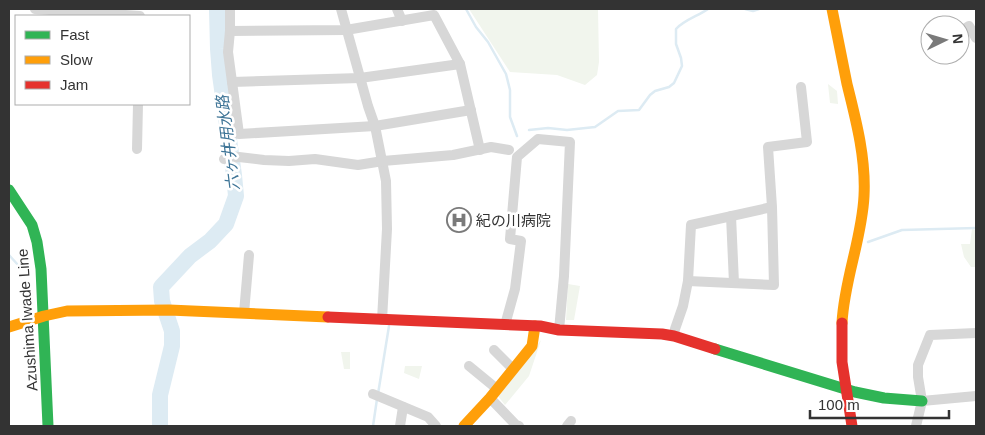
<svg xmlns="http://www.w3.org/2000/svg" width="985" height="435" font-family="Helvetica,'Noto Sans JP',sans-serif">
<rect width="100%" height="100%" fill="#fff"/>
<!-- green -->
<g fill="#f1f5ed">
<path d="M 469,9 L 598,9 L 599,62 L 597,75 L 585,85 L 557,75 L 510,72 Z"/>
<path d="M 828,84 L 837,91 L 838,104 L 830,103 Z"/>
<path d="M 972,229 L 976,230 L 976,267 L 971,267 L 964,257 L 961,244 L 970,244 Z"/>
<path d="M 568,284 L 580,286 L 574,320 L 566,320 Z"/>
<path d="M 541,340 L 529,376 L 505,405 L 497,395 Z"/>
<path d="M 341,352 L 350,352 L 350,369 L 344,369 Z"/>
<path d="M 405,366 L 422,366 L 419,379 L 404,373 Z"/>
</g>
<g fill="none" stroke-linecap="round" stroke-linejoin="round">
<!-- stream -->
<g stroke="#ddebf3" stroke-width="2.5">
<path d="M 466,9 L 476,27 L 488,42 L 506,74 L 510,90 L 510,117 L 517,136"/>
<path d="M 745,9 L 753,11 L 759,9"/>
<path d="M 529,130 L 548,128 L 567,130 L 595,127 L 618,111 L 639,110 L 650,95 L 655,91 L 669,87 L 674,83 L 682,66 L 681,58 L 676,44 L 676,29 C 684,20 698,16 708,9"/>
<path d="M 868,242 L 902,230 L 976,228"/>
<path d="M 9,255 L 18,265"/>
<path d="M 378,394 L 389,326"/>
<path d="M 373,426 L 377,399"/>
</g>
<!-- river -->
<path stroke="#ddebf3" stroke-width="16" d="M 160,426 L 160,395 L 172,346 L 172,331 L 162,301 L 161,287 L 190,256 L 210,241 L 226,224 L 236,196 L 234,175 L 220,75 L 218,49 L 217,9"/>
<!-- street -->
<g stroke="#d7d7d7" stroke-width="10">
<path d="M 35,9 L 140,16"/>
<path d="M 230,9 L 230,31 L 228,52 L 239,134 L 375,126 L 471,110"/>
<path d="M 341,9 L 368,106 L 375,126 L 386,181 L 387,229 L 382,320"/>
<path d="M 397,9 L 402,21"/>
<path d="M 230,31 L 346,30 L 434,15 L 460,64"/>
<path d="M 960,32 L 969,26 L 976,38"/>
<path d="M 232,82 L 360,78 L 460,64 L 480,150"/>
<path d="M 137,149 L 138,104"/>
<path d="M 224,159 L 239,157 L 264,160 L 289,161 L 315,159 L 358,165 L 383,161 L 453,155 L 491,147 L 509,150"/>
<path d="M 772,207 L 691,225 L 688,281 L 774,285 L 772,207 L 768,147 L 807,142 L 801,87"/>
<path d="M 731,216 L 734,283"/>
<path d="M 244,313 L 249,255"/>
<path d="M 505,325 L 515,289 L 521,241 L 510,239 L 517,157 L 538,139 L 570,142 L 564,276 L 559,330"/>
<path d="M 674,336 L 675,329 L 683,306 L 688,281"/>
<path d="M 494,350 L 513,369"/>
<path d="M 469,366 L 497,389"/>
<path d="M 373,394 L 428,417 L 436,426"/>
<path d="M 490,398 L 516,425 L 519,426"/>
<path d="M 922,401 L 976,396"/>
<path d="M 400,426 L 403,407"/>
<path d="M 567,426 L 571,421"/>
<path d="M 916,426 L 922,401 L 918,377 L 918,365 L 930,335 L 976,333"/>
</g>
<!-- fast -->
<g stroke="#30b455" stroke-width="11">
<path d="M 9,190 L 32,225 L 37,242 L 41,269 L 48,426"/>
<path d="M 715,349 L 855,392 L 884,398 L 922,401"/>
</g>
<!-- slow -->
<g stroke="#ff9f0a" stroke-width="11">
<path d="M 832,9 C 837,34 842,59 847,84 C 856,120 866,158 864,196 C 862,239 844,280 842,323"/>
<path d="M 9,327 L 44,316 L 67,311 L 169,310 L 328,317"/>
<path d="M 464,426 L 490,398 L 532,346 L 535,326"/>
</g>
<!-- jam -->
<g stroke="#e5322d" stroke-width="11">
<path d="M 328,317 L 540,326 L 559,330 L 662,334 L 674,336 L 715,349"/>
<path d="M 842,323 L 842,362 L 852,426"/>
</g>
</g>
<!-- icons -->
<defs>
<symbol id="hospital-ring" viewBox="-11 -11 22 22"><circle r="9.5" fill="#fff" stroke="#7a7a7a" stroke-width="1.5"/><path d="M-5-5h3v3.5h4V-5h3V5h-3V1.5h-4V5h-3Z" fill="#7a7a7a"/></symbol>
</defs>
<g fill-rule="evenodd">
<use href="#hospital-ring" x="445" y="206" width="28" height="28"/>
</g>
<g text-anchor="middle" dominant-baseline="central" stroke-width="5" stroke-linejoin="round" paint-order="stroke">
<!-- poi labels -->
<g font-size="15" fill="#333" stroke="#fff" text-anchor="start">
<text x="476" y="220">紀の川病院</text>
</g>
<!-- street labels -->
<g font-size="15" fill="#333" stroke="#fff">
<text transform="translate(27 320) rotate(-94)">Azushima Iwade Line</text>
</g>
<!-- water labels -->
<g font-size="16" font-style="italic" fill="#3f7597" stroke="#fff">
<text transform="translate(228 143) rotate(-97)">六ヶ井用水路</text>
</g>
</g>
<!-- border -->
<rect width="985" height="435" fill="none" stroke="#333333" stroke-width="20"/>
<!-- legend -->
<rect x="15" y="15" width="175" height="90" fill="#ffffff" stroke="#adadad"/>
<rect x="25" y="31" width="25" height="8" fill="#30b455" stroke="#adadad"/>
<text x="60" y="40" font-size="15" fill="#333333">Fast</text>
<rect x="25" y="56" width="25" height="8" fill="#ff9f0a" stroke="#adadad"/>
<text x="60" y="65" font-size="15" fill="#333333">Slow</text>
<rect x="25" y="81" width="25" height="8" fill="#e5322d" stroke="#adadad"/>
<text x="60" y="90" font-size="15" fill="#333333">Jam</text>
<!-- north arrow -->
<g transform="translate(945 40) rotate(85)"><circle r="24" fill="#ffffff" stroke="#adadad"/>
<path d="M0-4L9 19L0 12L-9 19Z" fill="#7a7a7a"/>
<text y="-8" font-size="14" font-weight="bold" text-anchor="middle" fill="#333333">N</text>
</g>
<!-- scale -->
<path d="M810 410v8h139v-8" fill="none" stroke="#333333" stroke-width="2.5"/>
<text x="818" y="410" font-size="15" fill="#333333" stroke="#ffffff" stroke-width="4" paint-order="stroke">100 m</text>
</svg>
